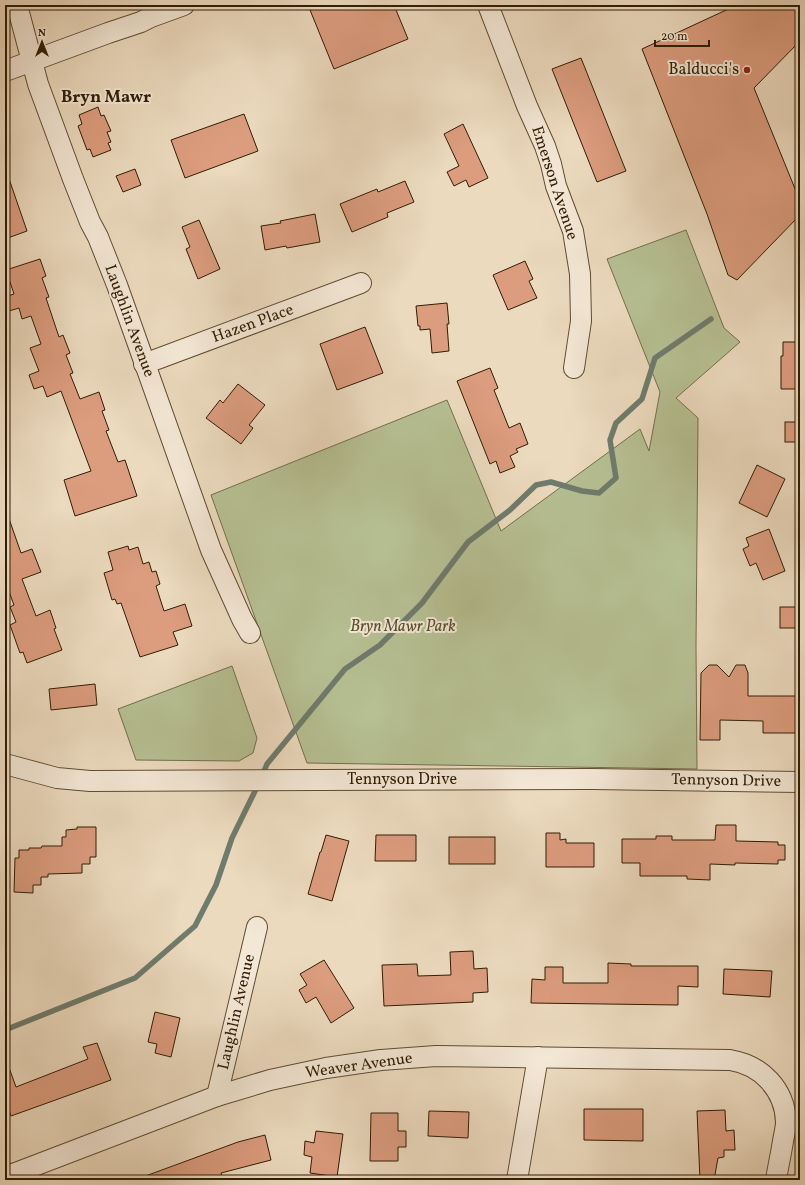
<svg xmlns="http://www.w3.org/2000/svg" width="805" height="1185" font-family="Vollkorn,serif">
<rect width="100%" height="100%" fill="#ecdabe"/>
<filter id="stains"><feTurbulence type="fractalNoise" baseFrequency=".005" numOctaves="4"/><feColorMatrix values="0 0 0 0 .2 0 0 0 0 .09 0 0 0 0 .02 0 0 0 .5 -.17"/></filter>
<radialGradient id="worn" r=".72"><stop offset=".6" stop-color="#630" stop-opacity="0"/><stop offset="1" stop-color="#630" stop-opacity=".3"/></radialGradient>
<!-- green -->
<g fill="#b6c093" stroke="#736e4c">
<path d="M 686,230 L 724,328 L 740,342 L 676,398 L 698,418 L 698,421 L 696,646 L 697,769 L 307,763 L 211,495 L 447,400 L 501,531 L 640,429 L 649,451 L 660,392 L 607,259 Z"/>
<path d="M 232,666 L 257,738 L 253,753 L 239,761 L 136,760 L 118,709 Z"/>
</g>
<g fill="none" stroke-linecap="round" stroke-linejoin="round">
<!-- stream -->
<g stroke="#6f7b6d" stroke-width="5.5">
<path d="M 262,776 L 267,764 L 345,669 L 380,645 L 422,603 L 468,542 L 510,510 L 536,485 L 551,482 L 582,491 L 599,493 L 616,478 L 610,440 L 616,423 L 642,399 L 655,358 L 711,319"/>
<path d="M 5,1030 L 135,978 L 195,926 L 216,885 L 232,838 L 258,785"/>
</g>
</g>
<!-- building -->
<g fill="#dc9c7e" stroke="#301d05">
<path d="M 308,5 L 394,5 L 408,39 L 334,69 Z"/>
<path d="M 737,5 L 800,5 L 800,41 L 754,88 L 800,201 L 800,215 L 737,280 L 728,275 L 707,214 L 642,49 Z"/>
<path d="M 581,58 L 626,171 L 597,182 L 552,69 Z"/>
<path d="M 98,107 L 101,116 L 104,115 L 111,131 L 107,132 L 111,142 L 108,143 L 111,150 L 93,157 L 90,149 L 87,150 L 78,126 L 82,124 L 79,115 Z"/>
<path d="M 244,114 L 258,151 L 185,178 L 171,140 Z"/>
<path d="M 463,124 L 488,178 L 469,187 L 466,180 L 454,186 L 447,172 L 459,166 L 444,134 Z"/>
<path d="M 135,169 L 141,185 L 123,192 L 116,176 Z"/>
<path d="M 7,173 L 27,231 L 5,239 L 5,174 Z"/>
<path d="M 405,181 L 414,202 L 387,213 L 388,217 L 352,232 L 340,204 L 377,189 L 378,192 Z"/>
<path d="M 315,214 L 320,242 L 287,248 L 286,246 L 265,250 L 261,226 L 281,223 L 280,221 Z"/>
<path d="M 199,220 L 220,269 L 198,279 L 186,249 L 190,247 L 182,227 Z"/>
<path d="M 40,259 L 46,276 L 42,278 L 49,297 L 46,298 L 59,337 L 63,335 L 70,353 L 66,355 L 73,373 L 70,374 L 80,399 L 99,392 L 105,410 L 102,411 L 109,430 L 106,431 L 118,462 L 125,460 L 137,496 L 75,516 L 64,480 L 91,471 L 61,391 L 47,397 L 43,386 L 34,389 L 29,375 L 39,371 L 30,348 L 41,344 L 31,316 L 22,319 L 19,308 L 9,311 L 5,298 L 5,297 L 14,294 L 6,270 Z"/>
<path d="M 525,261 L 533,279 L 529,281 L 537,298 L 508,310 L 493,275 Z"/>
<path d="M 447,303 L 449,324 L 447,324 L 449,351 L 432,353 L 430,329 L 420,330 L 420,326 L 418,326 L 416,306 Z"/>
<path d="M 365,327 L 383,373 L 337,390 L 320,344 Z"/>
<path d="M 783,342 L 800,342 L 800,389 L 781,389 L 781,356 L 783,356 Z"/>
<path d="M 490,368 L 498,388 L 494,390 L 509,428 L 520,423 L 528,444 L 516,449 L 518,452 L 510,456 L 515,467 L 500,473 L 496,461 L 490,464 L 457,381 Z"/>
<path d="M 238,384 L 265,405 L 249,425 L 253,428 L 241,444 L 206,418 L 220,400 L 223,403 Z"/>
<rect x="785" y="422" width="15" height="20"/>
<path d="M 757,465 L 785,479 L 767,517 L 739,503 Z"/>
<path d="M 5,513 L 7,513 L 21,553 L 32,549 L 41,572 L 22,579 L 36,616 L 50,610 L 56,628 L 54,629 L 62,650 L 27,663 L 23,652 L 20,653 L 10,625 L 16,622 L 10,607 L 14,605 L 5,581 Z"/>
<path d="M 769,529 L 785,571 L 763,580 L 756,563 L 750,566 L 743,549 L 749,546 L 746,538 Z"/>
<path d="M 128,546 L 129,550 L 138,547 L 143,564 L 149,562 L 152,572 L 156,571 L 160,584 L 156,586 L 164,611 L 185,604 L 192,626 L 173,632 L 178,645 L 140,657 L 121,603 L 117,604 L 115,599 L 112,600 L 104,573 L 113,570 L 108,552 Z"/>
<rect x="780" y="607" width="20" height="21"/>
<path d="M 709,665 L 717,665 L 729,677 L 736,665 L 745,665 L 748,673 L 748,696 L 799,696 L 799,700 L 800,700 L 800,733 L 763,733 L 763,721 L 720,720 L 720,740 L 700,740 L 701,673 Z"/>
<path d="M 95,684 L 97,705 L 51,710 L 49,689 Z"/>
<path d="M 716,825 L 736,825 L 736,841 L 778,842 L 778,845 L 785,845 L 785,860 L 778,860 L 778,864 L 735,863 L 735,865 L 710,864 L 710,880 L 687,879 L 687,876 L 640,876 L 640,863 L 622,863 L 622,839 L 656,839 L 656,836 L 672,836 L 672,840 L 715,840 Z"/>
<path d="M 77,827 L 96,827 L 96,857 L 90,857 L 90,864 L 82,864 L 82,873 L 48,874 L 48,877 L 41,877 L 41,885 L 33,885 L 33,893 L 14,892 L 15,858 L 19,858 L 19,850 L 29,850 L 29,848 L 41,848 L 42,846 L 62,846 L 62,837 L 66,837 L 66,830 L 77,829 Z"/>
<path d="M 546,833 L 560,833 L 560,840 L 566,839 L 566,843 L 594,843 L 594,867 L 546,867 Z"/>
<path d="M 326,835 L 349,841 L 332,901 L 308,894 L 320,852 L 321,852 Z"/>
<path d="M 376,835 L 416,835 L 416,861 L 375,861 Z"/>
<rect x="449" y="837" width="46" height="27"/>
<path d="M 473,951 L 474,969 L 487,968 L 488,992 L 473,993 L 473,1002 L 384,1006 L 382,965 L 417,964 L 418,976 L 451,975 L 450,952 Z"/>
<path d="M 324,960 L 354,1008 L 331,1023 L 316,997 L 306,1003 L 299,990 L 307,985 L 300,974 Z"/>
<path d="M 608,963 L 631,964 L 631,966 L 698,966 L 698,987 L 678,986 L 678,1005 L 531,1003 L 532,979 L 545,980 L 545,967 L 563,967 L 563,983 L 608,983 Z"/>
<path d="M 724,969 L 772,971 L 770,997 L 723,994 Z"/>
<path d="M 155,1012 L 180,1018 L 171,1057 L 155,1053 L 157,1044 L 148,1042 Z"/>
<path d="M 97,1043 L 111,1080 L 11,1116 L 5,1100 L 5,1062 L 7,1062 L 16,1087 L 88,1059 L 83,1047 Z"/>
<path d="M 584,1109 L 643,1109 L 643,1141 L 584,1140 Z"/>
<path d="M 725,1110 L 726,1131 L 734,1130 L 735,1150 L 724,1150 L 724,1157 L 718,1158 L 714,1180 L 700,1180 L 697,1111 Z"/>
<path d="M 429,1111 L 469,1112 L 468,1138 L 428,1136 Z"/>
<path d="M 371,1113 L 398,1113 L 398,1131 L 406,1131 L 406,1147 L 398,1147 L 398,1161 L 370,1161 Z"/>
<path d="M 316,1131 L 343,1134 L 337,1177 L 310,1173 L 312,1157 L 304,1155 L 305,1141 L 314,1143 Z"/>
<path d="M 265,1135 L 271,1160 L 221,1173 L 222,1176 L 212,1180 L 141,1180 L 140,1178 L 238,1142 Z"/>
</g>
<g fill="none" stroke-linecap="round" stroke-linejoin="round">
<defs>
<g id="street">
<path d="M 17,5 L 38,84 L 73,179 L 90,222 L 98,237 L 117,285 L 211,550 L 242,619 L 250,633"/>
<path d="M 488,5 L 527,106 L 545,146 L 551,164 L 556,186 L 573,231 L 580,274 L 581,321 L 574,368"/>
<path d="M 5,71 L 108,33 L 141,22 L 151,17 L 184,5"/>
<path d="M 144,364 L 361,283"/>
<path d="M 5,764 L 57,778 L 90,781 L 591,779 L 800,782"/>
<path d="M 217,1096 L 257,927"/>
<path d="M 5,1177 L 217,1096 L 270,1080 L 326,1068 L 381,1060 L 436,1056 L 730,1060 C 761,1065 785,1089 786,1122 C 786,1128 784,1135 783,1141 C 781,1154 778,1167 776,1180"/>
<path d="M 517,1180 L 538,1057"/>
</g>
</defs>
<!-- street casing -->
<use href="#street" stroke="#5f4c33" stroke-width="22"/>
<!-- street -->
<use href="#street" stroke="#f3e7d5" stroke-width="20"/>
</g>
<!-- markers -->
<circle fill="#8f2418" stroke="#f3e7d5" stroke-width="1.5" cx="747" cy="70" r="4"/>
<g text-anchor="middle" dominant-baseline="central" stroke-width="4" stroke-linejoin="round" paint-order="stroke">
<!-- poi labels -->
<g font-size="16" fill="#301d05" stroke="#f3e7d5" text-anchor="end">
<text x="739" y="70">Balducci's</text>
</g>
<!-- street labels -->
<g font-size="16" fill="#301d05" stroke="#f3e7d5">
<text transform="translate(554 183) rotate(72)">Emerson Avenue</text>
<text transform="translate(129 321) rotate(70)">Laughlin Avenue</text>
<text transform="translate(253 324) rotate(-20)">Hazen Place</text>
<text x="402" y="780">Tennyson Drive</text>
<text transform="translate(726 781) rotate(1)">Tennyson Drive</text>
<text transform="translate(237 1012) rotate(-77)">Laughlin Avenue</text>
<text transform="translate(359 1066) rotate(-8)">Weaver Avenue</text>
</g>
<!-- park labels -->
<g font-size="16" font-style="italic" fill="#584e30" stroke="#f3e7d5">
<text x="403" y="627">Bryn Mawr Park</text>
</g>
<!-- neighbourhood labels -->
<g font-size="17" font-weight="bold" fill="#301d05" stroke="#f3e7d5">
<text x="106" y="97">Bryn Mawr</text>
</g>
</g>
<!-- margin -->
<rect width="805" height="1185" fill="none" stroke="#ecdabe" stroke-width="20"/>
<rect x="6" y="6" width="793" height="1173" fill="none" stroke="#301d05" stroke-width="2"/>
<rect x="10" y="10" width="785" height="1165" fill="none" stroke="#301d05"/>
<!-- north arrow -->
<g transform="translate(42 42)" stroke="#f3e7d5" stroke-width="3" paint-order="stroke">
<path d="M0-3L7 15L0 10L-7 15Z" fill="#301d05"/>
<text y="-6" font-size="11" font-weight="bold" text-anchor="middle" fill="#301d05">N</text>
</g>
<!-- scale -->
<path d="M655 40v6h54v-6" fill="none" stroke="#301d05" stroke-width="2"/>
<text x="661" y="40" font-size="12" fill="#301d05" stroke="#f3e7d5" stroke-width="3" paint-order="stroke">20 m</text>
<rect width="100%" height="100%" filter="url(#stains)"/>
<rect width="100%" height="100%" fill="url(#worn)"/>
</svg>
